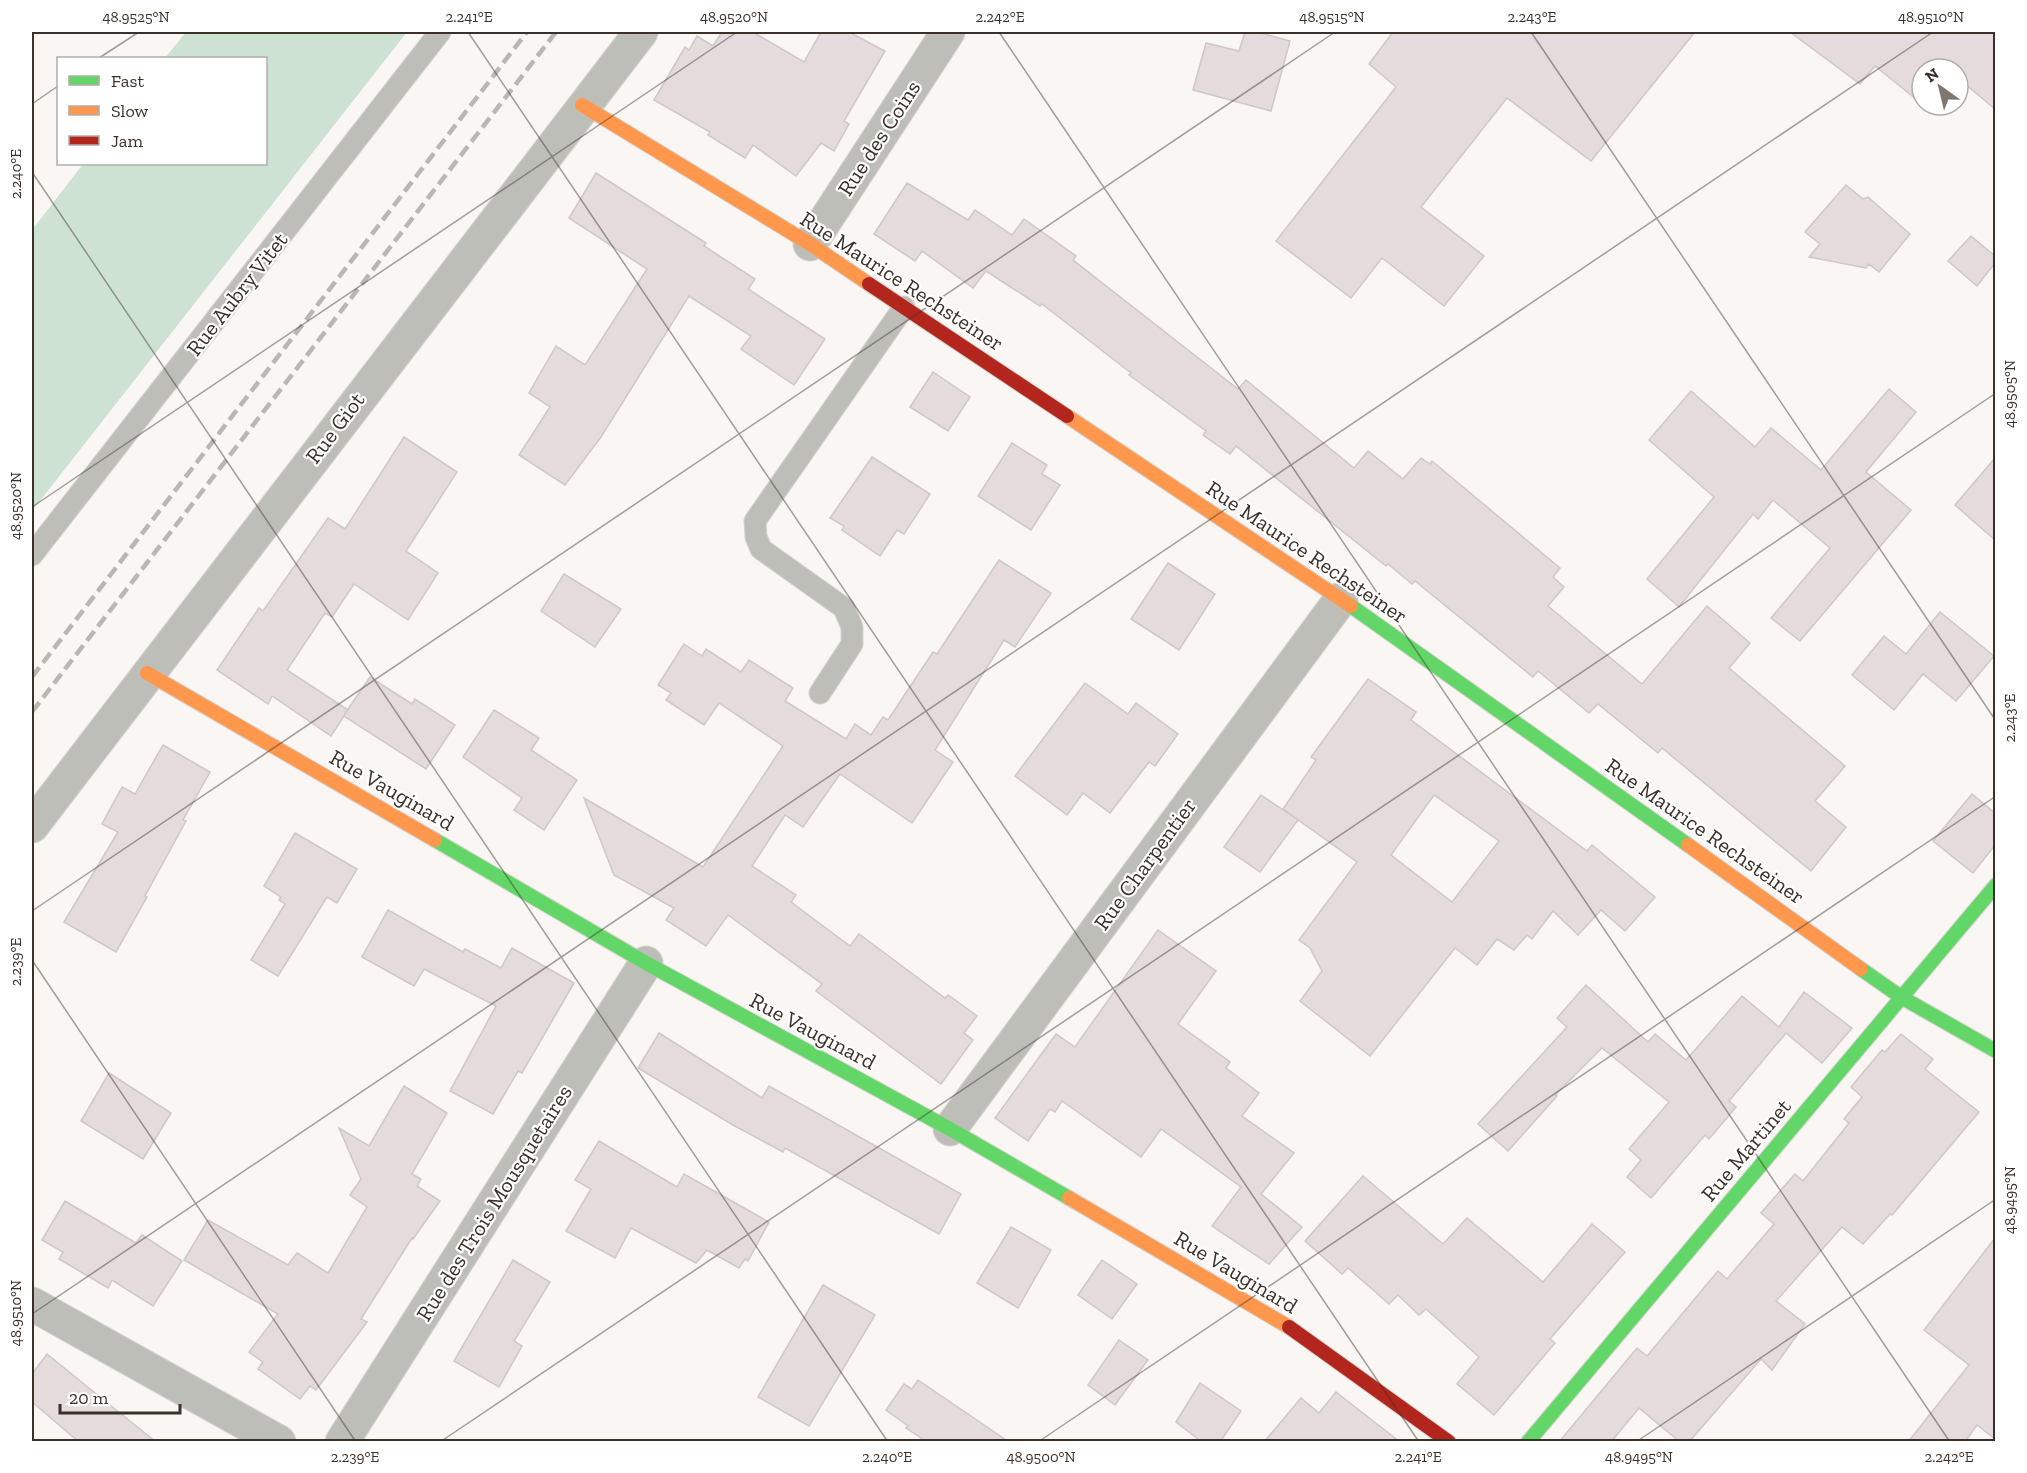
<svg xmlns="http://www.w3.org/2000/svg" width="2027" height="1473" font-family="'Zilla Slab',serif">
<rect width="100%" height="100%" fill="#f9f6f3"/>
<!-- green -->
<path fill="#cee2d4" d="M 186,32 L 407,32 L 32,511 L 32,230 L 83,164 L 266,164 L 266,58 L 165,58 Z"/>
<!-- building -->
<g fill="#e5dadc" stroke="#cfc7c8" stroke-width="1.5" fill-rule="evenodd">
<path d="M 722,32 L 753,32 L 804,62 L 821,32 L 849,32 L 885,51 L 844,121 L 849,124 L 834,151 L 821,143 L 796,176 L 753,145 L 745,158 L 708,135 L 710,132 L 654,100 L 685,47 L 689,50 L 697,36 L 713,46 Z"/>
<path d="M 1245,32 L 1257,32 L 1290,41 L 1271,111 L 1193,90 L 1206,43 L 1239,51 Z"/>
<path d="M 1393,32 L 1695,32 L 1591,161 L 1507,98 L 1421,207 L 1484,256 L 1444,306 L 1382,258 L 1351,298 L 1276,241 L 1396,87 L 1369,64 Z"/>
<path d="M 1790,32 L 1995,32 L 1995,109 L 1960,80 L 1958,81 L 1958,69 L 1922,69 L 1922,104 L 1875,66 L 1860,84 Z"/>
<path d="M 596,173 L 706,243 L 704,246 L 755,279 L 748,289 L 825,339 L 794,385 L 741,349 L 751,336 L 689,296 L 601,437 L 565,485 L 519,455 L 550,407 L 529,393 L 556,346 L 585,365 L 647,269 L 569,218 Z"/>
<path d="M 907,183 L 968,220 L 975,210 L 1012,235 L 1024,219 L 1076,256 L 1073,260 L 1238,389 L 1246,380 L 1354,468 L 1368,451 L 1403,479 L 1421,458 L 1430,464 L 1432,461 L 1560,568 L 1553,577 L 1564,587 L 1548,606 L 1642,684 L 1707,606 L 1750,643 L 1729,668 L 1845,766 L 1815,801 L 1846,827 L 1811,871 L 1662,748 L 1658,753 L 1598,704 L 1589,713 L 1538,671 L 1533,677 L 1415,581 L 1412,584 L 1388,564 L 1386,566 L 1236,446 L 1230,454 L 1203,435 L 1206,431 L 1129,375 L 1131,373 L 1042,304 L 1040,306 L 986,271 L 973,288 L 922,251 L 915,261 L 874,234 Z"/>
<path d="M 1846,185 L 1863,199 L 1868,197 L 1910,234 L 1879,272 L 1869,264 L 1866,268 L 1809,257 L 1820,244 L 1805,232 Z"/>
<path d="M 1971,236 L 1995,256 L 1995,263 L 1977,286 L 1948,261 Z"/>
<path d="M 933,372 L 970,397 L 948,431 L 910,407 Z"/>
<path d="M 1889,389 L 1916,412 L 1866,472 L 1911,510 L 1800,641 L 1771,618 L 1830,548 L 1773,500 L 1758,519 L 1753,514 L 1679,607 L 1647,579 L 1714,497 L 1649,440 L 1691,391 L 1755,447 L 1771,428 L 1821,470 Z"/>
<path d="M 404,437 L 457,472 L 406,551 L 438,573 L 408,620 L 354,584 L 332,617 L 325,613 L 287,670 L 348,710 L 344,715 L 370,677 L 412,704 L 415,699 L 455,725 L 426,769 L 344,716 L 331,736 L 272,696 L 268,704 L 217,670 L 259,608 L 263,611 L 328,518 L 345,529 Z"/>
<path d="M 1012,443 L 1047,465 L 1042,474 L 1060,485 L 1031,530 L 978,496 Z"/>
<path d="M 872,457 L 930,494 L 904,534 L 897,530 L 880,556 L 842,530 L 844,526 L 830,518 Z"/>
<path d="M 1995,458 L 1995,540 L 1955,505 Z"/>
<path d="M 999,560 L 1051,593 L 1015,647 L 1004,640 L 935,750 L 953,762 L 912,823 L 840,774 L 803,827 L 785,815 L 752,866 L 796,895 L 791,902 L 850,946 L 859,934 L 945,998 L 948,995 L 977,1016 L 964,1033 L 973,1040 L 941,1084 L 816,991 L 822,984 L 728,915 L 706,946 L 666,920 L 674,908 L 614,875 L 584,798 L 703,867 L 783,746 L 719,703 L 704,725 L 666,700 L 671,693 L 658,685 L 684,644 L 702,656 L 706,649 L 741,672 L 749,660 L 793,688 L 785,701 L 846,739 L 855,724 L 871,735 L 883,717 L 888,720 L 933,652 L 937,654 Z"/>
<path d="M 1168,563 L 1215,594 L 1179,650 L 1131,619 Z"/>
<path d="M 564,574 L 621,609 L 595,647 L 541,611 Z"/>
<path d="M 1940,612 L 1994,656 L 1956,701 L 1923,674 L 1894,710 L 1852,675 L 1884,636 L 1906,654 Z"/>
<path d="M 1368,679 L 1416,712 L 1411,720 L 1587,851 L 1592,845 L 1655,897 L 1625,931 L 1601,910 L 1578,935 L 1553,911 L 1532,939 L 1527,935 L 1514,950 L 1497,939 L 1477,965 L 1455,948 L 1370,1056 L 1300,1001 L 1322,971 L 1310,948 L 1299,940 L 1357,862 L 1283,809 L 1316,760 L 1311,757 ZM 1434,795 L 1499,841 L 1452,902 L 1391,855 Z"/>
<path d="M 1085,683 L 1128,714 L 1136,703 L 1178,734 L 1155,766 L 1149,762 L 1110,813 L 1083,793 L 1067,815 L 1015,776 Z"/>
<path d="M 494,710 L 539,738 L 531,750 L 577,780 L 544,830 L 514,810 L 522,798 L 463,757 Z"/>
<path d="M 163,745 L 210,772 L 183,820 L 186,821 L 145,896 L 147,897 L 116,952 L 64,922 L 118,832 L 102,824 L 122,787 L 135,794 Z"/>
<path d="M 1972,794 L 1995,813 L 1995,845 L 1973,873 L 1933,841 Z"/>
<path d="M 1261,795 L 1298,820 L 1260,872 L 1224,847 Z"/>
<path d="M 295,833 L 357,869 L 337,903 L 327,897 L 278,976 L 251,960 L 285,904 L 279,900 L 281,897 L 264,886 Z"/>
<path d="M 388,910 L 463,952 L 465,949 L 501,968 L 512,948 L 574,983 L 522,1073 L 518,1071 L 493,1114 L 450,1091 L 496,1006 L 424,969 L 414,986 L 362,957 Z"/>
<path d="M 1158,930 L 1216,971 L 1178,1024 L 1230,1062 L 1226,1068 L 1259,1093 L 1242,1116 L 1294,1153 L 1261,1194 L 1302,1227 L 1269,1264 L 1212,1226 L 1241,1187 L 1161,1129 L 1141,1157 L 1062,1101 L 1055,1112 L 1050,1109 L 1028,1141 L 995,1118 L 1056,1034 L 1075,1047 Z"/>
<path d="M 1586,985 L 1648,1042 L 1655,1034 L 1686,1060 L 1742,996 L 1779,1027 L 1804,992 L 1852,1028 L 1822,1063 L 1786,1033 L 1729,1101 L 1736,1107 L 1709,1139 L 1705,1135 L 1651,1198 L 1627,1177 L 1641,1160 L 1629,1149 L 1669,1102 L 1602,1048 L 1555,1095 L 1557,1096 L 1508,1151 L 1478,1124 L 1567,1027 L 1557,1018 Z"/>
<path d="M 659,1033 L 762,1098 L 769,1086 L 961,1194 L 939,1234 L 785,1148 L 783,1152 L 733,1125 L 638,1068 Z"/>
<path d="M 1901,1034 L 1933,1059 L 1925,1069 L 1979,1112 L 1892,1215 L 1890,1214 L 1863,1244 L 1842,1227 L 1776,1301 L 1805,1324 L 1772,1370 L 1761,1359 L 1689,1442 L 1680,1442 L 1639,1408 L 1611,1442 L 1559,1442 L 1637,1348 L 1647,1356 L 1718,1271 L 1727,1279 L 1774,1224 L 1761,1213 L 1795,1174 L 1803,1181 L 1849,1123 L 1844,1119 L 1862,1097 L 1851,1087 L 1882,1050 L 1885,1052 Z"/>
<path d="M 109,1073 L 171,1113 L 143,1159 L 81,1121 Z"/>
<path d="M 404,1086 L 447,1113 L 412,1174 L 421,1179 L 417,1186 L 440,1201 L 413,1239 L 412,1238 L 361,1319 L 367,1322 L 316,1390 L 310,1386 L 300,1399 L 258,1369 L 263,1362 L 249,1352 L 278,1314 L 184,1260 L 208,1220 L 288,1265 L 297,1253 L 328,1273 L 367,1207 L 350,1195 L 361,1179 L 339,1128 L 369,1146 Z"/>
<path d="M 599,1141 L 677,1187 L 684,1174 L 769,1222 L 748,1261 L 745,1259 L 739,1268 L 707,1250 L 696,1263 L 631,1228 L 615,1258 L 566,1231 L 591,1189 L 575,1180 Z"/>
<path d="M 1363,1176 L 1443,1244 L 1467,1218 L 1543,1282 L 1592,1224 L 1625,1252 L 1550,1339 L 1555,1343 L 1494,1415 L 1457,1384 L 1479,1357 L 1426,1309 L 1419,1315 L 1398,1295 L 1389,1304 L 1348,1268 L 1342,1274 L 1305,1241 Z"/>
<path d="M 65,1201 L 136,1243 L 142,1235 L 182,1261 L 153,1306 L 112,1280 L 108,1288 L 59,1259 L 63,1252 L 42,1240 Z"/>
<path d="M 1011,1227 L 1051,1250 L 1018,1308 L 977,1283 Z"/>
<path d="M 1995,1238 L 1995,1439 L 1977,1425 L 1965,1442 L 1908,1442 L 1969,1365 L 1924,1330 Z"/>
<path d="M 513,1260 L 550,1282 L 514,1341 L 522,1346 L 499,1387 L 454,1361 Z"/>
<path d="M 1102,1260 L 1137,1284 L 1112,1319 L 1078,1295 Z"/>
<path d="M 823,1285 L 875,1315 L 809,1426 L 758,1397 Z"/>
<path d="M 1119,1340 L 1148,1360 L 1115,1405 L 1088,1385 Z"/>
<path d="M 47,1354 L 105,1401 L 156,1442 L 79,1442 L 32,1402 L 32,1374 Z"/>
<path d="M 918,1380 L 1009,1442 L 927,1442 L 906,1428 L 908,1426 L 886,1410 L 904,1384 L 912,1389 Z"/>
<path d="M 1200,1383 L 1241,1411 L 1220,1442 L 1202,1442 L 1176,1422 Z"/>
<path d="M 1336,1392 L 1400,1442 L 1264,1442 L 1301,1398 L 1319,1413 Z"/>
</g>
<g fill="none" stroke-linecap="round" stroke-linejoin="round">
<defs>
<g id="lane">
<path d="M 32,555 L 440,32"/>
<path d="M 820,693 L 852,644 L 852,627 L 844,608 L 761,549 L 756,537 L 755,521 L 904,307"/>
</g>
<g id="street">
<path d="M 810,244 L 948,32"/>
<path d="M 32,826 L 641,32"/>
<path d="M 950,1129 L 1341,599"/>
<path d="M 32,1304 L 279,1442"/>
<path d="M 342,1442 L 646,963"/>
</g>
<g id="fast">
<path d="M 1351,606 L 1688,845"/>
<path d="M 435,840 L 646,963 L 950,1129 L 1069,1198"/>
<path d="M 1861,969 L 1901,997 L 1996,1051"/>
<path d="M 1528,1442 L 1996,885"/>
</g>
<g id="slow">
<path d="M 582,105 L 810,244 L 869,284"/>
<path d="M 1067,416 L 1351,606"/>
<path d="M 147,673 L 435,840"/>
<path d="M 1688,845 L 1861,969"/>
<path d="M 1069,1198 L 1289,1327"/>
</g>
<g id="jam">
<path d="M 869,284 L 1067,416"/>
<path d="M 1289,1327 L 1449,1442"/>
</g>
</defs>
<!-- lane casing -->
<use href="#lane" stroke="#d6d3cf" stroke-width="23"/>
<!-- street casing -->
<use href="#street" stroke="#d6d3cf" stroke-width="35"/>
<!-- fast casing -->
<use href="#fast" stroke="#d6d3cf" stroke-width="16"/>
<!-- slow casing -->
<use href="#slow" stroke="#d6d3cf" stroke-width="16"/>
<!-- jam casing -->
<use href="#jam" stroke="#d6d3cf" stroke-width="16"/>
<!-- lane -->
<use href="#lane" stroke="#bebeb8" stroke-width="21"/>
<!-- street -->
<use href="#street" stroke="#bebeb8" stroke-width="33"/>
<!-- fast -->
<use href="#fast" stroke="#63d668" stroke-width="14"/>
<!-- slow -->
<use href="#slow" stroke="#ff974d" stroke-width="14"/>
<!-- jam -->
<use href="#jam" stroke="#b3261e" stroke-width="14"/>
<!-- rail -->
<g stroke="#b8b7b2" stroke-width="4.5" stroke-dasharray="12 6" stroke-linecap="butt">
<path d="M 32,677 L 527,32"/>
<path d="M 32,712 L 556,32"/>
</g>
</g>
<!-- ticks -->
<path fill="none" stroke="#3b3128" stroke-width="1.5" stroke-opacity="0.45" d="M 468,32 L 1419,1442M 999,32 L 1950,1442M 1531,32 L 1996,721M 99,58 L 139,32M 32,104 L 58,86M 32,172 L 888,1442M 32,507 L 737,32M 32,911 L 1335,32M 32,960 L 356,1442M 32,1314 L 1933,32M 440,1442 L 1996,393M 1038,1442 L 1996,796M 1636,1442 L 1996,1199"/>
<g text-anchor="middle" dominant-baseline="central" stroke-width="4.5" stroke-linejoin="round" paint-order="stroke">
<!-- street labels -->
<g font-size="22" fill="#3b3128" stroke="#fff">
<text transform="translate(879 138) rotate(-57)">Rue des Coins</text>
<text transform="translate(902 281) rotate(33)">Rue Maurice Rechsteiner</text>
<text transform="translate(237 294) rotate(-52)">Rue Aubry Vitet</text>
<text transform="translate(335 428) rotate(-53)">Rue Giot</text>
<text transform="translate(1307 552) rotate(34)">Rue Maurice Rechsteiner</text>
<text transform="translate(392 790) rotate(30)">Rue Vauginard</text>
<text transform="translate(1705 831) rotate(35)">Rue Maurice Rechsteiner</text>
<text transform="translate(1145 864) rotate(-54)">Rue Charpentier</text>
<text transform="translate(813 1031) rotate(28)">Rue Vauginard</text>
<text transform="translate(1746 1150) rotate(-50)">Rue Martinet</text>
<text transform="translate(494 1203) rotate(-58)">Rue des Trois Mousquetaires</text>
<text transform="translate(1236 1272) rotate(31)">Rue Vauginard</text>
</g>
</g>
<!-- border -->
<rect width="2027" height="1473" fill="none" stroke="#ffffff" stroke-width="66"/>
<!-- legend -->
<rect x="57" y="57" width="210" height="108" fill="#ffffff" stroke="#b1ada9" stroke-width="1.5"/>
<rect x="69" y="76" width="30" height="9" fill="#63d668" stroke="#b1ada9" stroke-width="1.5"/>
<text x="111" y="87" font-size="18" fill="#3b3128">Fast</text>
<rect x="69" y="106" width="30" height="9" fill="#ff974d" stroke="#b1ada9" stroke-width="1.5"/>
<text x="111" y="117" font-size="18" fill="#3b3128">Slow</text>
<rect x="69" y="136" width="30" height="9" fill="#b3261e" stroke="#b1ada9" stroke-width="1.5"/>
<text x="111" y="147" font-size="18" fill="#3b3128">Jam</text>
<!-- north arrow -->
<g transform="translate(1940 87) rotate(326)"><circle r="28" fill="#ffffff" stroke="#b1ada9" stroke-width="1.5"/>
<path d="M0-4.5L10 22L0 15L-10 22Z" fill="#7e766f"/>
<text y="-9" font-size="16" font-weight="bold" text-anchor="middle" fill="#3b3128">N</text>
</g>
<!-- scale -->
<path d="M60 1404v9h120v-9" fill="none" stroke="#3b3128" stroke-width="3"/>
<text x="69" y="1404" font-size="18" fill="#3b3128" stroke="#ffffff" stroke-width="4.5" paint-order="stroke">20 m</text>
<rect x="33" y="33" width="1961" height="1407" fill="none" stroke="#3b3128" stroke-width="2"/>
<g font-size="15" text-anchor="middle" fill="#3b3128">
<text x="136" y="22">48.9525°N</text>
<text x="469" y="22">2.241°E</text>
<text x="734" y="22">48.9520°N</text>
<text x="1000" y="22">2.242°E</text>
<text x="1332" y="22">48.9515°N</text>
<text x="1532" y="22">2.243°E</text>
<text x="1931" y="22">48.9510°N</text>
<text transform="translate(16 174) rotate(-90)" y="5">2.240°E</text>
<text transform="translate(2010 394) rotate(-90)" y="5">48.9505°N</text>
<text transform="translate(16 506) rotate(-90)" y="5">48.9520°N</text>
<text transform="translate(2010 718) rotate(-90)" y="5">2.243°E</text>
<text transform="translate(16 962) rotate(-90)" y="5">2.239°E</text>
<text transform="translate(2010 1200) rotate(-90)" y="5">48.9495°N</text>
<text transform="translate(16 1313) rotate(-90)" y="5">48.9510°N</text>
<text x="355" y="1462">2.239°E</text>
<text x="887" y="1462">2.240°E</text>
<text x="1041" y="1462">48.9500°N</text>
<text x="1418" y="1462">2.241°E</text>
<text x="1639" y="1462">48.9495°N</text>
<text x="1949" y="1462">2.242°E</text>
</g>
</svg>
